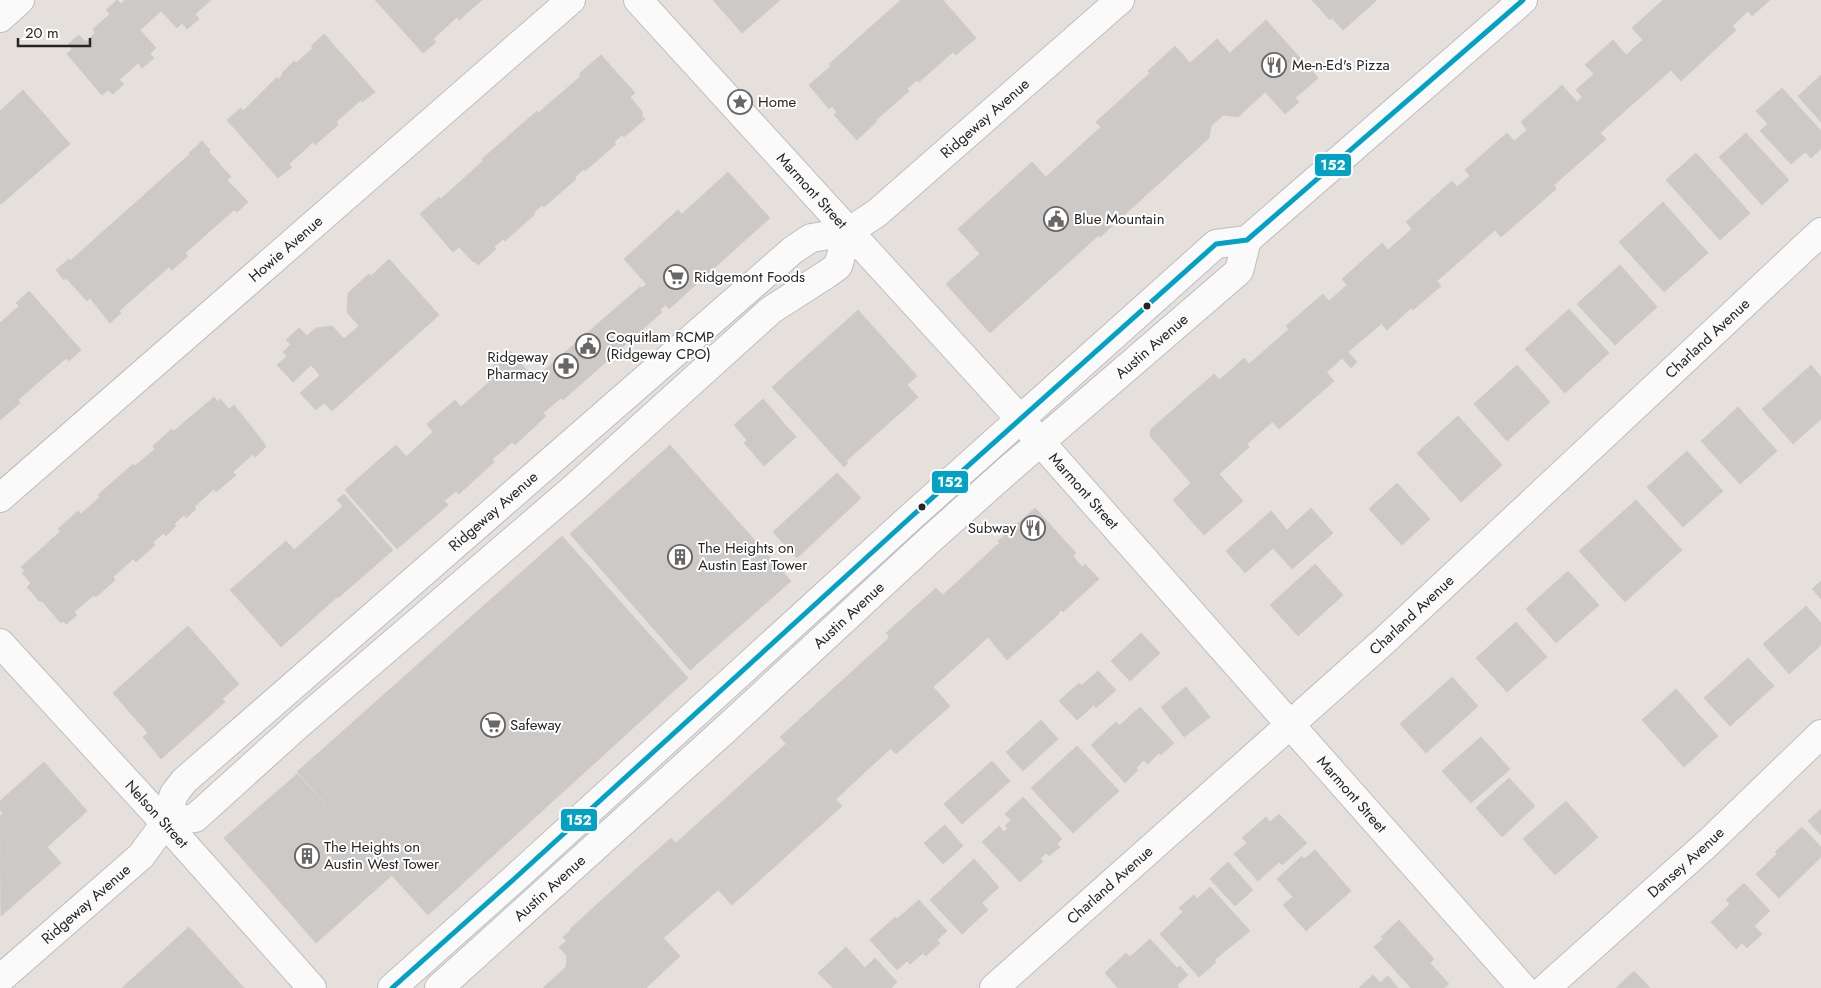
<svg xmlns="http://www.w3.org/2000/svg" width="1821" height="988" font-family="Jost,sans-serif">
<rect width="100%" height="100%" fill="#e5e0dc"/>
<!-- building -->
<g fill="#ccc9c6" stroke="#cfccc8">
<path d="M 117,0 L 121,4 L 125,0 L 211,0 L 195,14 L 199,19 L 187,29 L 182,23 L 177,28 L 161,11 L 140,30 L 156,48 L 150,54 L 154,58 L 142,68 L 138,63 L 119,80 L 124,84 L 113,94 L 108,90 L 102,95 L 67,54 L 72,49 L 68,44 L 79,35 L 86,42 L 95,33 L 93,29 L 110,14 L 106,10 Z"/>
<path d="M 375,0 L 482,0 L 459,20 L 457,17 L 433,39 L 436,42 L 423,53 Z"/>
<path d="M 713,0 L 780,0 L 742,33 Z"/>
<path d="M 901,0 L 943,0 L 976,38 L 956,55 L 953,52 L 919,82 L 917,80 L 907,89 L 909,91 L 876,120 L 877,121 L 857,140 L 834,115 L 837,112 L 832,106 L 829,109 L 809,85 L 831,66 L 829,64 Z"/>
<path d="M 1312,0 L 1377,0 L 1343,30 L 1332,18 L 1330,20 Z"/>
<path d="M 1663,0 L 1770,0 L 1752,16 L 1748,11 L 1732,26 L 1736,30 L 1681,81 L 1632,28 Z"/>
<path d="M 1266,20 L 1318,78 L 1295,98 L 1299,102 L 1285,114 L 1230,53 Z"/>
<path d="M 324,34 L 375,92 L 362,102 L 361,100 L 336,122 L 338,125 L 315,145 L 313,142 L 289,164 L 292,167 L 278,178 L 227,120 L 241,108 L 243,111 L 277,77 L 279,79 L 283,74 L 282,73 L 294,61 L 296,63 L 313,48 L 311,46 Z"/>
<path d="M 1217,39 L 1265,92 L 1238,117 L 1223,115 L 1211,126 L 1209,138 L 1148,71 L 1175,46 L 1190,63 Z"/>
<path d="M 1613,40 L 1626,55 L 1643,40 L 1671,70 L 1600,133 L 1606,139 L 1554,185 L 1514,141 L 1527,130 L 1521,122 L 1562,85 L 1577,102 L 1582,97 L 1576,90 L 1594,74 L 1585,65 Z"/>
<path d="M 601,55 L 635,93 L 630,97 L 643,113 L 641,115 L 645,119 L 624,137 L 622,135 L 614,142 L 616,144 L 585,171 L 584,169 L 575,177 L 576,179 L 544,207 L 542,205 L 534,212 L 535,214 L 505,241 L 503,239 L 494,247 L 496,249 L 478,265 L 474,261 L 473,262 L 459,247 L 453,252 L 420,214 L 439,197 L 441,199 L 483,161 L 482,159 L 537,111 L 538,113 L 581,76 L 579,74 Z"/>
<path d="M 1150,73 L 1209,138 L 1155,187 L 1096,122 Z"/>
<path d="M 1821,75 L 1821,122 L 1798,96 Z"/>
<path d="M 1782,88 L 1821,131 L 1821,149 L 1811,158 L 1805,152 L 1791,164 L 1760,131 L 1768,124 L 1756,111 Z"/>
<path d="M 23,90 L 70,144 L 0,205 L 0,111 Z"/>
<path d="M 1101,127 L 1155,187 L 1100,237 L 1046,177 Z"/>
<path d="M 1507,133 L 1554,185 L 1556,189 L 1501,237 L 1457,187 L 1470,176 L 1465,170 Z"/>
<path d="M 1746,133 L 1789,180 L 1762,205 L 1719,157 Z"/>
<path d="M 202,141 L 210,150 L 209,152 L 231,177 L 227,180 L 248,202 L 237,212 L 234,210 L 185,253 L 188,256 L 172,270 L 169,267 L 119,311 L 121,313 L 110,323 L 90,298 L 87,301 L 66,278 L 64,280 L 56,270 L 69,259 L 70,261 L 190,154 L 189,153 Z"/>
<path d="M 1696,153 L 1750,213 L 1720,240 L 1666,180 Z"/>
<path d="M 1032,162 L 1099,235 L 990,333 L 946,284 L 980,254 L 958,229 Z"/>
<path d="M 728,172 L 770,218 L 723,260 L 682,214 Z"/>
<path d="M 1452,181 L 1495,230 L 1437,281 L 1441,286 L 1413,310 L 1411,308 L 1387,330 L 1342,279 L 1382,243 L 1388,250 L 1412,229 L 1406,222 Z"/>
<path d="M 1663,202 L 1708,253 L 1664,292 L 1619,242 Z"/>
<path d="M 678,210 L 723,260 L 669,309 L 624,259 Z"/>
<path d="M 389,259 L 439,315 L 332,411 L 324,403 L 316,410 L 300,393 L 320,375 L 311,365 L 293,382 L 277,365 L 287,356 L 283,352 L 291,344 L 286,340 L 299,328 L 307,336 L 316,328 L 332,326 L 344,339 L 359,326 L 347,312 L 348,293 L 369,274 L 371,276 Z"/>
<path d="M 1620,265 L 1657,307 L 1615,345 L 1577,304 Z"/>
<path d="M 647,284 L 665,305 L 660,310 L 662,312 L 563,400 L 561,398 L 555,403 L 536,381 L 540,377 L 539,375 L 640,287 L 642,288 Z"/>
<path d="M 1347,285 L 1381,324 L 1348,352 L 1357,362 L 1351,368 L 1342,358 L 1327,372 L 1286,326 L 1323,294 L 1329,301 Z"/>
<path d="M 29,291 L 81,350 L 69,361 L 66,358 L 18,400 L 20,403 L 0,420 L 0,323 L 19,306 L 16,303 Z"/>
<path d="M 1569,309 L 1609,353 L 1565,393 L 1525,349 Z"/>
<path d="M 858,310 L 917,376 L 907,385 L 918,397 L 846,461 L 848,463 L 844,467 L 772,387 Z"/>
<path d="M 1289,329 L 1334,381 L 1279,429 L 1229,372 L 1244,358 L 1249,364 Z"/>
<path d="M 510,351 L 555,403 L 543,413 L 546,416 L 515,445 L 512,442 L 501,452 L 461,407 L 489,382 L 493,366 Z"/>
<path d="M 1517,365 L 1550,402 L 1507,441 L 1474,404 Z"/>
<path d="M 1811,365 L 1821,377 L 1821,419 L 1793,444 L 1762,409 Z"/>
<path d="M 1229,372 L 1273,421 L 1247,444 L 1249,447 L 1219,474 L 1167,415 L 1214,374 L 1219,380 Z"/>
<path d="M 214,397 L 218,402 L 220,399 L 229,409 L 234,405 L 265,444 L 264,445 L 266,447 L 255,457 L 253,454 L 233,472 L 236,475 L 216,492 L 214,489 L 194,507 L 196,509 L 186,518 L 184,515 L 174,524 L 176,526 L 166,536 L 164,533 L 153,542 L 155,545 L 136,562 L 133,559 L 113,577 L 115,580 L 96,597 L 94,595 L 74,612 L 77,615 L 66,624 L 63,621 L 61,623 L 42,601 L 40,602 L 27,587 L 31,583 L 22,573 L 25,571 L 21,567 L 61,531 L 58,529 L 78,511 L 81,514 L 100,497 L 98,495 L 133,464 L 135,466 L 155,449 L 153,446 L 172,429 L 174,431 Z"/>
<path d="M 763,399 L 796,437 L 764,466 L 744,443 L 747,440 L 734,425 Z"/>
<path d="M 455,400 L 501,452 L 492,459 L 494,462 L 459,494 L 456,491 L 445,500 L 406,457 L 433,432 L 427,424 Z"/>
<path d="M 1738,407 L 1777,451 L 1740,484 L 1701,441 Z"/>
<path d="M 1167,415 L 1243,501 L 1204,535 L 1173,500 L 1191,483 L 1150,436 L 1151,429 Z"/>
<path d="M 1458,416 L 1502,465 L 1461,502 L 1417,453 Z"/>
<path d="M 396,445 L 448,505 L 397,549 L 345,490 Z"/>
<path d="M 670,445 L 791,581 L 690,670 L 570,534 Z"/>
<path d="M 1687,451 L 1723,491 L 1683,527 L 1647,487 Z"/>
<path d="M 837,473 L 861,498 L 797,558 L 773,532 Z"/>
<path d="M 1397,483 L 1430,519 L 1402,545 L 1369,509 Z"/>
<path d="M 344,494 L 393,550 L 338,598 L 294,550 L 343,506 L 337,500 Z"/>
<path d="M 1636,500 L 1682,550 L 1625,602 L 1579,551 Z"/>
<path d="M 1035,508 L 1076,553 L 1073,556 L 1082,567 L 1085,564 L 1099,579 L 1063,612 L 1061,610 L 1058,613 L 997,545 L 1000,543 L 998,541 Z"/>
<path d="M 1311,508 L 1333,533 L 1292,569 L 1273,548 L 1245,573 L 1226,551 L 1271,511 L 1287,530 Z"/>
<path d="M 562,536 L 688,678 L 428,915 L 297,772 Z"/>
<path d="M 286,541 L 337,597 L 281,647 L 230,590 Z"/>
<path d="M 997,545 L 1059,614 L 1007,660 L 988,637 L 984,641 L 943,595 Z"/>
<path d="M 1315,564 L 1343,595 L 1298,636 L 1270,605 Z"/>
<path d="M 1568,571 L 1599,605 L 1556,643 L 1526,609 Z"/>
<path d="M 1821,581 L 1821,599 L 1812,589 Z"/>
<path d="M 936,588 L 939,591 L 889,636 L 886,633 Z"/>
<path d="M 939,591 L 984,641 L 933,687 L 888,637 Z"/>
<path d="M 1806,606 L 1821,623 L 1821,645 L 1789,674 L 1763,644 Z"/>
<path d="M 1516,622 L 1547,657 L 1507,692 L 1476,658 Z"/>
<path d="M 188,626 L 239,684 L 222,699 L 225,702 L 161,759 L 143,737 L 148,733 L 113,693 Z"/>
<path d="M 1141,633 L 1160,653 L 1130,681 L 1111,661 Z"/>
<path d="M 889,638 L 892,641 L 783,740 L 780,737 Z"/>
<path d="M 892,641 L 950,706 L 896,754 L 837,691 Z"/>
<path d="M 1748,658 L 1774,686 L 1730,726 L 1704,698 Z"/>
<path d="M 1098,671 L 1116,690 L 1096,708 L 1094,705 L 1077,720 L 1059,701 L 1079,683 L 1082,685 Z"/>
<path d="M 1452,677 L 1478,706 L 1426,753 L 1400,724 Z"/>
<path d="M 1186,687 L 1210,717 L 1184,737 L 1161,707 Z"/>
<path d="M 1676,689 L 1718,736 L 1684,767 L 1642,720 Z"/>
<path d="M 837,691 L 891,748 L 836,799 L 783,740 Z"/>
<path d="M 1140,707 L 1174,743 L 1161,755 L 1159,753 L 1151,761 L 1119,726 Z"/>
<path d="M 1041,720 L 1058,739 L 1023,771 L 1006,752 Z"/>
<path d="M 1116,722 L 1151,761 L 1147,764 L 1144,760 L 1136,768 L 1138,770 L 1125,783 L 1091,745 Z"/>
<path d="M 1481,737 L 1510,769 L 1471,803 L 1442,771 Z"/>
<path d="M 786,744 L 842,806 L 732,905 L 676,843 Z"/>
<path d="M 1077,746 L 1119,791 L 1073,833 L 1031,788 Z"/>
<path d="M 992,761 L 1010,781 L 962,824 L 944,804 Z"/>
<path d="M 44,762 L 87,811 L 47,847 L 61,863 L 1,916 L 0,816 L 3,814 L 0,810 L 0,801 Z"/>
<path d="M 297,774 L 392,875 L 316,943 L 224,838 Z"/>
<path d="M 1509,778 L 1535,806 L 1502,837 L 1476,808 Z"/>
<path d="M 1023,797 L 1062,839 L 1057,844 L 1060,847 L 1049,856 L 1046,853 L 1041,858 L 1008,823 L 1011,820 L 1005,814 Z"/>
<path d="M 1566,801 L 1598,837 L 1555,875 L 1523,839 Z"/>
<path d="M 1821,809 L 1821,835 L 1808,821 Z"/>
<path d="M 1279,814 L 1307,843 L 1282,865 L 1279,862 L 1258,881 L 1234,854 L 1247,843 L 1242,838 L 1266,817 L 1270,822 Z"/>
<path d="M 1008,823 L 1043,861 L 1020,882 L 982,842 L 999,826 L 1004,832 L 1008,828 L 1005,826 Z"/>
<path d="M 945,825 L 963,846 L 943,864 L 924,843 Z"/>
<path d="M 1802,827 L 1821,847 L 1821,857 L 1779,898 L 1756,874 L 1777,854 L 1775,852 Z"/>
<path d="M 671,838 L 718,890 L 662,939 L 616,887 Z"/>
<path d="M 1315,850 L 1351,891 L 1306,931 L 1283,905 L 1293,897 L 1277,879 L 1302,856 L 1304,859 Z"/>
<path d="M 974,859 L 999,887 L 982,903 L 988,910 L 962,934 L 930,900 Z"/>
<path d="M 1228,862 L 1253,890 L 1235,906 L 1210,879 Z"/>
<path d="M 1744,883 L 1770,911 L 1754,926 L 1762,934 L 1747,948 L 1742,943 L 1736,949 L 1711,922 L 1730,904 L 1726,900 Z"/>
<path d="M 616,887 L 680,956 L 646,988 L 610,988 L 563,937 L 571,930 L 570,929 Z"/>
<path d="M 1210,887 L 1250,931 L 1214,960 L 1216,962 L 1199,977 L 1160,934 L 1183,912 L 1179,908 L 1194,895 L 1197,899 Z"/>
<path d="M 919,900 L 947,931 L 937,940 L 940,943 L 926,956 L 909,937 L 912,935 L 897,919 Z"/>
<path d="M 895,917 L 912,935 L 909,937 L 923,953 L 910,964 L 907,961 L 897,970 L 870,940 Z"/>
<path d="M 1399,920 L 1434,959 L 1430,963 L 1449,984 L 1444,988 L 1411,988 L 1374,947 L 1383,939 L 1381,937 Z"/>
<path d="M 189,927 L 244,988 L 122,988 Z"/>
<path d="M 1150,939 L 1177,968 L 1180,966 L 1188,975 L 1177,985 L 1179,987 L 1178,988 L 1159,988 L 1130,957 Z"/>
<path d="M 567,941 L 610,988 L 543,988 L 566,967 L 567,956 L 559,947 Z"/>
<path d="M 846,947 L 865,968 L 875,958 L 897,982 L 891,988 L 858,988 L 832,960 Z"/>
<path d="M 1126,953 L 1130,957 L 1159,988 L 1118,988 L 1105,973 Z"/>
<path d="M 832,960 L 858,988 L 833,988 L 818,973 Z"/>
<path d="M 1634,971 L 1650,988 L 1616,988 Z"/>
<path d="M 1373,975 L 1380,983 L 1388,976 L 1398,988 L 1359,988 Z"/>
</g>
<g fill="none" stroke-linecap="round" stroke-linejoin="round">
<defs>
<g id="minor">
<path d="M 0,18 L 20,0"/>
<path id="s1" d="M 0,498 L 571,0"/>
<path d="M 165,823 L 195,818 L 299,724 L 573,489 L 771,310 L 827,274 L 838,266 L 848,232"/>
<path id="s2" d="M 0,979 L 141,856 L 165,823 L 174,794 L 184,781 L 793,250 L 811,238 L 848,232 L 877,213 L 1120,0"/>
<path id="s3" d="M 994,988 L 1384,641 L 1821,232"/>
<path id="s4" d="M 1546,988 L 1709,842 L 1821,734"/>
</g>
<g id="tertiary">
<path id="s5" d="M 638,0 L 1020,419"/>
<path id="s6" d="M 0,643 L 165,823 L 312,988"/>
</g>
<g id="secondary">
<path id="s7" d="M 1028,428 L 1523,988"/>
<path d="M 392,988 L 513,880 L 912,516 L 1216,244 L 1247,240 L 1523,0"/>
<path id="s8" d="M 439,988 L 729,726 L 932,538 L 1008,470 L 1239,271 L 1247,240"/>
</g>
</defs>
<!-- minor casing -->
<use href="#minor" stroke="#bfbdbd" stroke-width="30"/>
<!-- tertiary casing -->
<use href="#tertiary" stroke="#bfbdbd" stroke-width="30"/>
<!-- secondary casing -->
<use href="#secondary" stroke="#bfbdbd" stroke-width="30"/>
<!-- minor -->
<use href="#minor" stroke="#fbfafa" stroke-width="28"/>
<!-- tertiary -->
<use href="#tertiary" stroke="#fbfafa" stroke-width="28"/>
<!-- secondary -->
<use href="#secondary" stroke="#fbfafa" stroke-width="28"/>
<defs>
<path id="bus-1" d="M 392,988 L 513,880 L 912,516 L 1216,244 L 1247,240 L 1523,0"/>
</defs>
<!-- bus-1 casing -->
<use href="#bus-1" stroke="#fff" stroke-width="9"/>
<!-- bus-1 -->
<use href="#bus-1" stroke="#02a2c6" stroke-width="5"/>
</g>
<!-- icons -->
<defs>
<symbol id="restaurant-ring" viewBox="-11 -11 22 22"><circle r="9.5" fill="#fff" stroke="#696766" stroke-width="1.5"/><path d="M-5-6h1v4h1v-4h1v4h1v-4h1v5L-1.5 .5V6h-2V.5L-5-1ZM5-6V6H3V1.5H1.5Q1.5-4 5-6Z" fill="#696766"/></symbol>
<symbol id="sight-ring" viewBox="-11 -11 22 22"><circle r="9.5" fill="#fff" stroke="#696766" stroke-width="1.5"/><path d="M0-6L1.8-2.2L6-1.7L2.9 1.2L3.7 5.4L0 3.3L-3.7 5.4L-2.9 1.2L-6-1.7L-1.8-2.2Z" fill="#696766"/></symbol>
<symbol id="civic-ring" viewBox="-11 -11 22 22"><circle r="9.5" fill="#fff" stroke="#696766" stroke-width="1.5"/><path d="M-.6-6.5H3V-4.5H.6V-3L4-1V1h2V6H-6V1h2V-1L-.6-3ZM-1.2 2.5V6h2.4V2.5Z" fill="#696766"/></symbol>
<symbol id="supermarket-ring" viewBox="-11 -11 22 22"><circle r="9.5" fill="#fff" stroke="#696766" stroke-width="1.5"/><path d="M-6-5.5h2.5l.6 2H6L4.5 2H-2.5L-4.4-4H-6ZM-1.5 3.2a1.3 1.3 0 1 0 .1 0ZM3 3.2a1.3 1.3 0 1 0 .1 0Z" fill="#696766"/></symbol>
<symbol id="pharmacy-ring" viewBox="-11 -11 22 22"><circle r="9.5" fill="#fff" stroke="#696766" stroke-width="1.5"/><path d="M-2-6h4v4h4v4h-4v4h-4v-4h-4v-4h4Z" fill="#696766"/></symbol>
<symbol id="building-ring" viewBox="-11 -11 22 22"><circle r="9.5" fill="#fff" stroke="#696766" stroke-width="1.5"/><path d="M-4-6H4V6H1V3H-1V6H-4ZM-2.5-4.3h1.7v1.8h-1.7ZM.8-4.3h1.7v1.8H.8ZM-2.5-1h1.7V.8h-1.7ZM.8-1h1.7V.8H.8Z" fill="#696766"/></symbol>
</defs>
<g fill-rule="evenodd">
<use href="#restaurant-ring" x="1260" y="51" width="28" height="28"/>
<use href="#sight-ring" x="726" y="88" width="28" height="28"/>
<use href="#civic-ring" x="1042" y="205" width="28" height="28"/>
<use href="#supermarket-ring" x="662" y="263" width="28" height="28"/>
<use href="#civic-ring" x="574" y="332" width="28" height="28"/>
<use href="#pharmacy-ring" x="552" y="352" width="28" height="28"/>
<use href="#restaurant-ring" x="1019" y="514" width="28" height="28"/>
<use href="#building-ring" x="666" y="543" width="28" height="28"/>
<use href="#supermarket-ring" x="479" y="711" width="28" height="28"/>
<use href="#building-ring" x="293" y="842" width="28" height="28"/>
</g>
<!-- markers -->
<g fill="#262626" stroke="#fff" stroke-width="2">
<circle cx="1147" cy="306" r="4.5"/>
<circle cx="922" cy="507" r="4.5"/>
</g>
<g text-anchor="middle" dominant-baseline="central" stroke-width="4" stroke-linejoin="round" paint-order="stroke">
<!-- poi labels -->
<g font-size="15" fill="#262626" stroke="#fff" text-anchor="start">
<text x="1292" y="65">Me-n-Ed's Pizza</text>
<text x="758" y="102">Home</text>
<text x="1074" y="219">Blue Mountain</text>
<text x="694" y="277">Ridgemont Foods</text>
<text x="606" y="337">Coquitlam RCMP<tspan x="606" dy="17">(Ridgeway CPO)</tspan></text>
<text x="548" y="357" text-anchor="end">Ridgeway<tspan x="548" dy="17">Pharmacy</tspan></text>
<text x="1016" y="528" text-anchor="end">Subway</text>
<text x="698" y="548">The Heights on<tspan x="698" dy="17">Austin East Tower</tspan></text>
<text x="510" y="725">Safeway</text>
<text x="324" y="847">The Heights on<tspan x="324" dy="17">Austin West Tower</tspan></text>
</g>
<!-- street labels -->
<g font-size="15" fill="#262626" stroke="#fff">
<text stroke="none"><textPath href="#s2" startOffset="1320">Ridgeway Avenue</textPath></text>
<text stroke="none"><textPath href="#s5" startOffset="258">Marmont Street</textPath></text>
<text stroke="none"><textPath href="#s1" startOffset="379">Howie Avenue</textPath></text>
<text stroke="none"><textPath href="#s3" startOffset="965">Charland Avenue</textPath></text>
<text stroke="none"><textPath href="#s8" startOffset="959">Austin Avenue</textPath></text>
<text stroke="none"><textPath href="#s7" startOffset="84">Marmont Street</textPath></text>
<text stroke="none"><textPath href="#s2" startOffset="685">Ridgeway Avenue</textPath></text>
<text stroke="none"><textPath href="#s3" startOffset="560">Charland Avenue</textPath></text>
<text stroke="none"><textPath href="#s8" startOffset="554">Austin Avenue</textPath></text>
<text stroke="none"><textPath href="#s7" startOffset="489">Marmont Street</textPath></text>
<text stroke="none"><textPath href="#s6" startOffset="232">Nelson Street</textPath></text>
<text stroke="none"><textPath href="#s4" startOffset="188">Dansey Avenue</textPath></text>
<text stroke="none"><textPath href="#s3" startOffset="155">Charland Avenue</textPath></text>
<text stroke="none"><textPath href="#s8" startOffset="149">Austin Avenue</textPath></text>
<text stroke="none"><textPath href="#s2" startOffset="114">Ridgeway Avenue</textPath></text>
</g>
</g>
<g stroke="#fff" stroke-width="2">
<rect x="1314" y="153" width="38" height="24" rx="5" fill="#02a2c6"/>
<rect x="931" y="470" width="38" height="24" rx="5" fill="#02a2c6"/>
<rect x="560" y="808" width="38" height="24" rx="5" fill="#02a2c6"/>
</g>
<g font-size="14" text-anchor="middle" font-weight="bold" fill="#fff">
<text x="1333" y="170">152</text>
<text x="950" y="487">152</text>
<text x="579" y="825">152</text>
</g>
<!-- scale -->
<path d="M18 38v8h72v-8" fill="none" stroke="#262626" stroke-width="2.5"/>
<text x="25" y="38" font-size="15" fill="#262626" stroke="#ffffff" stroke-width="4" paint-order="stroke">20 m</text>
</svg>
